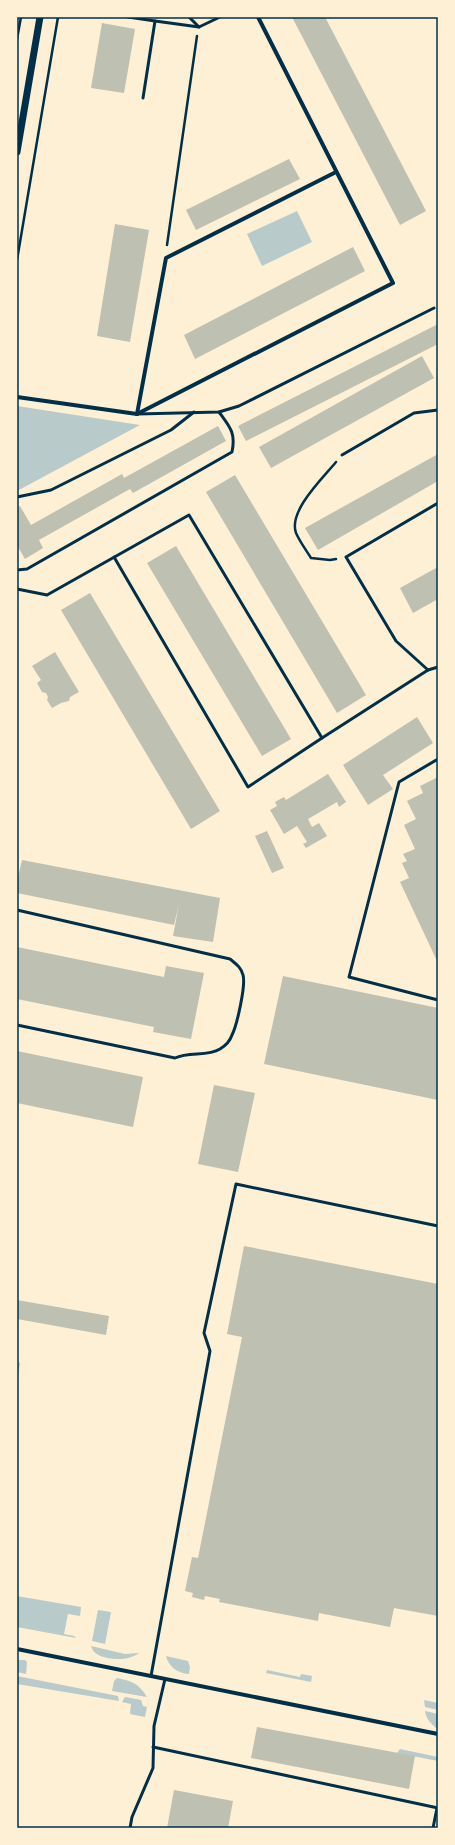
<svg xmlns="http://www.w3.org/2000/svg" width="455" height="1845" font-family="Lato,sans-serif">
<rect width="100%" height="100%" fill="#fdf0d5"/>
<!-- green -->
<g fill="#b9caca">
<path d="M 297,211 L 312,242 L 262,266 L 247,234 Z"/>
<path d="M 17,406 L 140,425 L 17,491 Z"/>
<path d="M 17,1596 L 81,1607 L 80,1616 L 68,1614 L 64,1634 L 74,1636 L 76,1638 L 17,1627 Z"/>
<path d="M 98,1610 L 111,1612 L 105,1644 L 92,1641 Z"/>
<path d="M 91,1646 L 125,1654 L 139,1653 C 129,1662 95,1662 91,1646 Z"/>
<path d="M 166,1656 L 188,1661 L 190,1667 L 189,1674 C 177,1673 169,1667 166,1656 Z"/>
<path d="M 17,1660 L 25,1660 L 27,1662 L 26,1674 L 17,1672 Z"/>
<path d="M 267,1670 L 300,1677 L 301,1674 L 312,1676 L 311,1682 L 266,1673 Z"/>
<path d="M 17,1676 L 118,1696 L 119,1701 L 17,1684 Z"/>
<path d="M 117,1678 C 132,1681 139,1684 147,1697 L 112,1691 L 114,1681 Z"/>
<path d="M 125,1697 L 141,1700 L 143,1706 L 147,1707 L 145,1717 L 130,1714 L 131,1704 L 122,1702 Z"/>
<path d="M 424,1700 L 438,1703 L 438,1710 L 425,1707 Z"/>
<path d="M 425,1711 L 438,1714 L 438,1727 L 436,1728 C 430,1723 426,1718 425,1711 Z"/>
<path d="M 400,1749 L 438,1757 L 438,1761 L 397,1753 Z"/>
</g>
<!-- building -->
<g fill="#bec0b2">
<path d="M 292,17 L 325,17 L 426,211 L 400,225 Z"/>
<path d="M 102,23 L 135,29 L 124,93 L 91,88 Z"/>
<path d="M 289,159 L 300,179 L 196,230 L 186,210 Z"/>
<path d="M 115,224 L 149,230 L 130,342 L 97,336 Z"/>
<path d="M 353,247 L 365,271 L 195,359 L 184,335 Z"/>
<path d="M 438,324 L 438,344 L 246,441 L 238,426 Z"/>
<path d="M 422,356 L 434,378 L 271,468 L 259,447 Z"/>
<path d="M 218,426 L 226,441 L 133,493 L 130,489 L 39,540 L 43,548 L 25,559 L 17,545 L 17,507 L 20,506 L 31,525 L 122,474 L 124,478 Z"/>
<path d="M 438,454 L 438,481 L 318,550 L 305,528 Z"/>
<path d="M 235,475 L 366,695 L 337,713 L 206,492 Z"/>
<path d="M 176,546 L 291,739 L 262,756 L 147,563 Z"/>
<path d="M 438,567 L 438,599 L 413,613 L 400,588 Z"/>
<path d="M 90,593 L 220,811 L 191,829 L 61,610 Z"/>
<path d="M 55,652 L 79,692 L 70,697 L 69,701 L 61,703 L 52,708 L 47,700 L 48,697 L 46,693 L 42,692 L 37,683 L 41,680 L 32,666 Z"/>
<path d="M 417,717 L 433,743 L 383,775 L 393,789 L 368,805 L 343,765 Z"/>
<path d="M 328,774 L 346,802 L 339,807 L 337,802 L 308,819 L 312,827 L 319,823 L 327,836 L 306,848 L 303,844 L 307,842 L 297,826 L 284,834 L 270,810 L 277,806 L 275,802 L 284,797 L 286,800 Z"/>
<path d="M 438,777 L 438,963 L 400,882 L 409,878 L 402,863 L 407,861 L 403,854 L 415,849 L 404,825 L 416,819 L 407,801 L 423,793 L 420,786 Z"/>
<path d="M 267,831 L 284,868 L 272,873 L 255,836 Z"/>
<path d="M 22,860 L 220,898 L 213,942 L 173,936 L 179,904 L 174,925 L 17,893 L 17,882 Z"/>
<path d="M 17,947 L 164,977 L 166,966 L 204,973 L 191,1039 L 153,1032 L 154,1027 L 17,999 Z"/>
<path d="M 283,976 L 438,1008 L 438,1100 L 264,1064 Z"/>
<path d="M 17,1051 L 143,1077 L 133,1127 L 17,1103 Z"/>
<path d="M 214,1085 L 255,1093 L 238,1172 L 198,1164 Z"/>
<path d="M 244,1246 L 438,1284 L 438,1616 L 394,1608 L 390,1627 L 319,1613 L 318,1621 L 219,1602 L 220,1599 L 205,1596 L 204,1600 L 192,1597 L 193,1593 L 185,1591 L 192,1557 L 198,1558 L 242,1337 L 227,1334 Z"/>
<path d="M 17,1300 L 109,1316 L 106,1335 L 17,1319 Z"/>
<path d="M 17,1362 L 20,1363 L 18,1375 L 17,1375 Z"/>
<path d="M 257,1727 L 415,1756 L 409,1789 L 251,1758 Z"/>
<path d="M 174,1790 L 233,1801 L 228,1828 L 167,1828 Z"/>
</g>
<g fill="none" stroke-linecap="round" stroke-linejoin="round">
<!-- path -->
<g stroke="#003049" stroke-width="2.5">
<path d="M 17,39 L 21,17"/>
<path d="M 167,245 L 197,36"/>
<path d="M 17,260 L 58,17"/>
<path d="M 336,559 L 330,560 L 311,558 C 306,550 300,542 296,533 C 288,511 323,478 336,462"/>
</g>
<!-- service -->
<g stroke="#003049" stroke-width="3">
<path d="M 128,17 L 155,21"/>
<path d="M 189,17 L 199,27 L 220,17"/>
<path d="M 143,98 L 155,21 L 199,27"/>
<path d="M 138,414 L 219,412 L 239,406 L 434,308"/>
<path d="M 342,455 L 414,413 L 438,410"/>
<path d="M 17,497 L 51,490 L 171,430 L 194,412"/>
<path d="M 438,503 L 346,557 L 396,641 L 428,670 L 438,667"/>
<path d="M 17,570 L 27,569 L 232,452 C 236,433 230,427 219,412"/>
<path d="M 17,589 L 47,595 L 189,515 L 322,738 L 248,787 L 114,557"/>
<path d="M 322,738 L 428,670"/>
<path d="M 438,759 L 399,782 L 349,977 L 438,1000"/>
<path d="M 17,910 L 230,959 C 236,964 241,967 243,975 C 246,985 237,1025 232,1035 C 230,1041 225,1046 220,1049 C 207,1057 189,1051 175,1058 L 17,1025"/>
<path d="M 151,1676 L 210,1351 L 204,1333 L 236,1184 L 438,1226"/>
<path d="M 153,1747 L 438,1808"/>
<path d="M 130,1828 L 132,1817 L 153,1768 L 154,1726 L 165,1679"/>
<path d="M 433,1828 L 437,1808"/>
</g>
<!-- minor -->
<g stroke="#003049" stroke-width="4">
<path d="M 17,397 L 137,414 L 393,283 L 258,17"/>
<path d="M 137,414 L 166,258 L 336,172"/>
<path d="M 17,1649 L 438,1734"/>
</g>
<!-- tertiary -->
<path stroke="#003049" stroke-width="7" d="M 17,152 L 40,17"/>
</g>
<!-- border -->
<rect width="455" height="1845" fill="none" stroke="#fdf0d5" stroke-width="36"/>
<rect x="18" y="18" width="419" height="1809" fill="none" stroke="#003049" stroke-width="1.5"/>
</svg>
